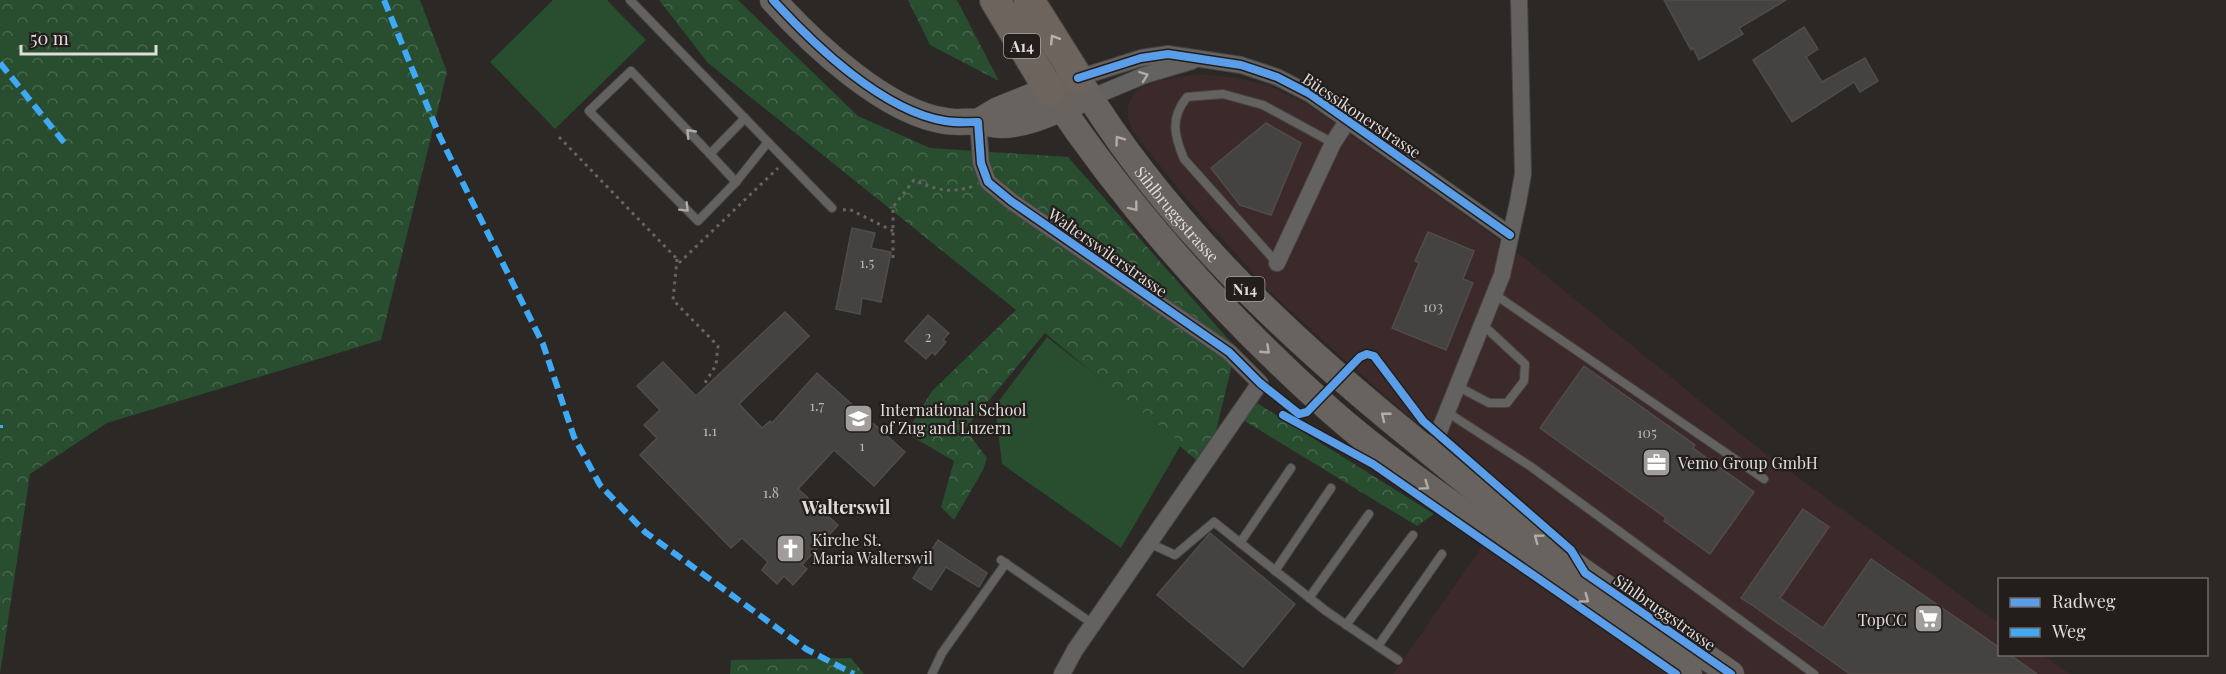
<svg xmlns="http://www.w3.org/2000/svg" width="2226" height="674" font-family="'Playfair Display',serif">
<defs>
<pattern id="forest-crowns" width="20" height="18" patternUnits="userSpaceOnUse" patternTransform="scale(1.5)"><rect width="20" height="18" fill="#284d2f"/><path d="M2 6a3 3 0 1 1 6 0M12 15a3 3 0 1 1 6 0" fill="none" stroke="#47664d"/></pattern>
</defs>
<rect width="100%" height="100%" fill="#2b2826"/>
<!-- commercial -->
<path fill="#3b2a29" d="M 1196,74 L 1233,77 L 1268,85 L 1312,107 L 1518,253 L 1763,452 L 1999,623 L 2000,654 L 2043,655 L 2070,674 L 1393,674 L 1492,532 L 1509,504 L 1337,353 L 1270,292 L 1189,202 L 1133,132 L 1128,118 L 1128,106 L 1132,96 L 1141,87 L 1158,81 Z"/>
<!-- forest -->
<g fill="url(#forest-crowns)">
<path d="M 0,0 L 420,0 L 447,72 L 381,340 L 107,423 L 30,474 L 0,674 Z"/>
<path d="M 659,0 L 738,0 L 858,116 L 930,148 L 1068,157 L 1236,348 L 1207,469 L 1045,333 L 965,429 L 987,458 L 983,470 L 954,520 L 941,507 L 954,461 L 906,433 L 932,391 L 1016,310 L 708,63 Z"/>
<path d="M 908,0 L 957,0 L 999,81 L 930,45 Z"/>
<path d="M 1257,403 L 1434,514 L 1417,526 L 1243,420 Z"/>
<path d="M 851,658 L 864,674 L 730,674 L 731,660 Z"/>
</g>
<!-- park -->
<g fill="#284d2f">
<path d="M 553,0 L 607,0 L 646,40 L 555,129 L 490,62 Z"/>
<path d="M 1047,337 L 1182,443 L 1121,548 L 1002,464 L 995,406 Z"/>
</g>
<!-- building -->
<g fill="#454341" stroke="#4f4c4a" stroke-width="1.5">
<path d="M 1664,0 L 1786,0 L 1739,28 L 1743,34 L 1699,60 L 1693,48 L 1691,50 Z"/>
<path d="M 1804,27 L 1818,49 L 1806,57 L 1822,82 L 1865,58 L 1878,81 L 1860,92 L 1854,82 L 1792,122 L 1753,60 Z"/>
<path d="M 1266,123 L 1301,143 L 1271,215 L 1240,205 L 1211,168 Z"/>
<path d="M 852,228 L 875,233 L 871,248 L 891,252 L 881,302 L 862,298 L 860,314 L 836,309 Z"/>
<path d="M 1428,232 L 1474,251 L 1463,279 L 1473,283 L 1446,350 L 1392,328 L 1419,263 L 1415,261 Z"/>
<path d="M 785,312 L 809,336 L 739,404 L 762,428 L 770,421 L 772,423 L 817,373 L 905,452 L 874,486 L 834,450 L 798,489 L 838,525 L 802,565 L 807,569 L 793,585 L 784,576 L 777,584 L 762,570 L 768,562 L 742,538 L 731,548 L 640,455 L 657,438 L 644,425 L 660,410 L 637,386 L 663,362 L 696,396 Z"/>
<path d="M 928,315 L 949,333 L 943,340 L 946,342 L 935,355 L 932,352 L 926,359 L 905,341 Z"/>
<path d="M 1584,366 L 1695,445 L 1693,448 L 1754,492 L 1710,554 L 1664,521 L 1666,518 L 1540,428 Z"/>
<path d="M 1803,509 L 1829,527 L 1780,598 L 1823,628 L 1871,559 L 2000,648 L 2000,654 L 2009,654 L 2037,674 L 1850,674 L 1752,605 L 1741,598 Z"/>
<path d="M 1210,533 L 1295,604 L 1243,667 L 1157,595 Z"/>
<path d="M 938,540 L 987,573 L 979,587 L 946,567 L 931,590 L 913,578 Z"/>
</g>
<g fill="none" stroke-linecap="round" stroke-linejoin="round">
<defs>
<g id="lane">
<path d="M 630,0 L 832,208"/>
<path d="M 745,118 L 710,154 L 631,71 L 589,111 L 698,221 L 736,182 L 768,142"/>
<path d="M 710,154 L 736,182"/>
<path d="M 1277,263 L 1184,159 C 1174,135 1170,118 1187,97 L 1223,94 L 1263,105 L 1333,143"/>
<path d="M 1494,294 L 1764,479"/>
<path d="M 1457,386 L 1489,403 L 1507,403 L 1524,381 L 1525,364 L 1482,324"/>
<path d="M 1447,412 L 1530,466 L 1814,674"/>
<path d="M 1149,543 L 1175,555 L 1214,522 L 1326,611 L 1398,660"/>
<path d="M 1240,543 L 1291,468"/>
<path d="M 1001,560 L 1093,624"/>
<path d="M 1275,571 L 1331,488"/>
<path d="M 1309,598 L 1369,514"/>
<path d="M 1346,625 L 1413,535"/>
<path d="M 1378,646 L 1442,554"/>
<path d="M 932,674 L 942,653 L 1006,563"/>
</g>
<g id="street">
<path d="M 1078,78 L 1141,58 L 1168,54 L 1241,65 L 1277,77 L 1310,94 L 1510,235"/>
<path d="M 1090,98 L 1145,75 L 1192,61"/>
<path d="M 978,122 L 981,163 L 988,182 L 1011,201 L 1229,352 L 1260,383 L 1075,650 L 1062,674"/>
<path d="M 1277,263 L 1333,143 L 1348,120"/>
<path d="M 1438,434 L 1502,275 L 1518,202 L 1523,174 L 1519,0"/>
</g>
<g id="primary">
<path d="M 773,0 C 813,44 886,113 946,121 C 957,123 968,121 978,122 C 986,123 994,125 1001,125 C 1026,125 1053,112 1075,103"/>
<path d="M 1050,91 C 1129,210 1225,316 1331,411 C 1382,456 1438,494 1494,534 C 1559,580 1624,627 1689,674"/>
<path id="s1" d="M 978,122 L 998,110 L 1078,78 C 1163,219 1283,333 1410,436 C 1467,483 1525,530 1585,573 C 1633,607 1682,640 1731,674"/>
</g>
<g id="highway">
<path d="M 995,0 L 1050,91"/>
<path d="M 1029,0 L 1078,78"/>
</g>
</defs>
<!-- lane casing -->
<use href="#lane" stroke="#484544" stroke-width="10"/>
<!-- street casing -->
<use href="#street" stroke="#484544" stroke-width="18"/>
<!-- primary casing -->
<use href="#primary" stroke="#484544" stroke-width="27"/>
<!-- highway casing -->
<use href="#highway" stroke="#484544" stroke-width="32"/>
<!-- path -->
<g stroke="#666462" stroke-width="3" stroke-dasharray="3 4.5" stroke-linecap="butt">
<path d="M 559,137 L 680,262 L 778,168"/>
<path d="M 843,210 L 849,209 L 893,231"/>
<path d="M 893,258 L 893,207 L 914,180 C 937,190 949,194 974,186"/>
<path d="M 677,259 L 673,300 L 718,346 L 716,365 L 703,386"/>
</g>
<!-- lane -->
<use href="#lane" stroke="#646260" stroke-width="8"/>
<!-- street -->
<use href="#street" stroke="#646260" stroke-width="16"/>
<!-- primary -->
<use href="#primary" stroke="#68635e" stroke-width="26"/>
<!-- highway -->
<use href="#highway" stroke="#6c645d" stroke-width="30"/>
<!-- quiet -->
<g stroke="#3fa9f5" stroke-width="6" stroke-dasharray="12 6" stroke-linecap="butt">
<path d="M 384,0 L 440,137 L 543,344 L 574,437 L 600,485 L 645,532 L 806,649 L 854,674"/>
<path d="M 0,63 L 67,146"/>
<path d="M 0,425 L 0,428"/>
</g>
<defs>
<g id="cycleway">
<path d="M 773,0 C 814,45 883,111 945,121 C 956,123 967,122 978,122 L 981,163 L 988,182 L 1011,201 L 1229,352 L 1260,383 L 1299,414 L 1307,412 L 1360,357 L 1367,354 L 1374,356 L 1423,421 L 1571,550 L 1585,573 L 1731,674"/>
<path d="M 1078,78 L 1141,58 L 1168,54 L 1241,65 L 1277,77 L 1310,94 L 1510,235"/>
<path d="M 1283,415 L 1373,464 L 1676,674"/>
</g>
</defs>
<!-- cycleway casing -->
<use href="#cycleway" stroke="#231e1b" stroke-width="11"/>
<!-- cycleway -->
<use href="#cycleway" stroke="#5a9eea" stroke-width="8"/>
</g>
<!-- one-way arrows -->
<defs><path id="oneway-chevron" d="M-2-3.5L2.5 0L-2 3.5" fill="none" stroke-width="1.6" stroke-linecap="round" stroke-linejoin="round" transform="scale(1.5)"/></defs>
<use stroke="#b7b2ae" href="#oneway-chevron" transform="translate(1054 39) rotate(-122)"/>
<g stroke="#aeaba9">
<use href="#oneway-chevron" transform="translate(1144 76) rotate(-20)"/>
<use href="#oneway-chevron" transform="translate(690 133) rotate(-134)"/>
<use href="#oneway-chevron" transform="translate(685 208) rotate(45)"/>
</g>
<g stroke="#b0aca8">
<use href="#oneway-chevron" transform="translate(1119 140) rotate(-126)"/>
<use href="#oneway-chevron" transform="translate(1134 207) rotate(52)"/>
<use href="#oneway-chevron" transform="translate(1266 350) rotate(43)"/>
<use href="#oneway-chevron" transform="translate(1385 416) rotate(-141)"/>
<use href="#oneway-chevron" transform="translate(1425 486) rotate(35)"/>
<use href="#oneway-chevron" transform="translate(1538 538) rotate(-143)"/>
<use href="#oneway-chevron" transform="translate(1585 599) rotate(36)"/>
</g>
<!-- icons -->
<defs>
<symbol id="school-square" viewBox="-11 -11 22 22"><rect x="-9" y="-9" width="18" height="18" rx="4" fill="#a19d9b" stroke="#231e1b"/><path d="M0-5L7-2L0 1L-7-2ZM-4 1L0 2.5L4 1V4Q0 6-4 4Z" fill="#fff"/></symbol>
<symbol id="office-square" viewBox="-11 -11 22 22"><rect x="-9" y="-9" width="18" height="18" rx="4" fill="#a19d9b" stroke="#231e1b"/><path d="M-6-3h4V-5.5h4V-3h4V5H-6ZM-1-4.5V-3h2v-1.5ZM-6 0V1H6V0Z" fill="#fff"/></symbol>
<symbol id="church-square" viewBox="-11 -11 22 22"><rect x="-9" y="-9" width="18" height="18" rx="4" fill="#a19d9b" stroke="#231e1b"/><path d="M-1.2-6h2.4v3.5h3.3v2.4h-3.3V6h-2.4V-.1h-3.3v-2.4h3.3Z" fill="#fff"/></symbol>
<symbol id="supermarket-square" viewBox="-11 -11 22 22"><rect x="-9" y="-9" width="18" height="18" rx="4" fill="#a19d9b" stroke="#231e1b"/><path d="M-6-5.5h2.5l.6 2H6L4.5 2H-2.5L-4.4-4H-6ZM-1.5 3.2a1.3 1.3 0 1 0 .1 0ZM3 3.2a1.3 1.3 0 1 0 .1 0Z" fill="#fff"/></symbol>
</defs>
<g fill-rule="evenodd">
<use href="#school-square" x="842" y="402" width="33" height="33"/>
<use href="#office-square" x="1640" y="446" width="33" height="33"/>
<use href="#church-square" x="774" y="532" width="33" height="33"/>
<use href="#supermarket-square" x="1912" y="602" width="33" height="33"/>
</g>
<g text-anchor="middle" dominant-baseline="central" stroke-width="4.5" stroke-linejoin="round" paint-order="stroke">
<!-- number labels -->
<g font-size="14" fill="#b9b6b4">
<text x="867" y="262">1.5</text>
<text x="1433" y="306">103</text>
<text x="928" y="336">2</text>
<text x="817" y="405">1.7</text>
<text x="710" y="430">1.1</text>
<text x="1647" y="432">105</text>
<text x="862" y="445">1</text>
<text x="771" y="492">1.8</text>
</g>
<!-- shield labels -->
<g fill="#231e1b" stroke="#a7a3a1" stroke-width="1.5">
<rect x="1004" y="34" width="36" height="24" rx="4.5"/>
<rect x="1225.5" y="277" width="39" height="24" rx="4.5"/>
</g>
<g font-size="15" font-weight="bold" fill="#e0dcda">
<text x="1022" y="46">A14</text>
<text x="1245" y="289">N14</text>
</g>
<!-- street labels -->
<g font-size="16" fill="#e0dcda" stroke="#231e1b">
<text transform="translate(1362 115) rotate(34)">Büessikonerstrasse</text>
<text stroke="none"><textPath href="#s1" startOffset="278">Sihlbruggstrasse</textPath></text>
<text transform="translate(1108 252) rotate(35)">Walterswilerstrasse</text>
<text transform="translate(1665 612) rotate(35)">Sihlbruggstrasse</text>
</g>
<!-- poi labels -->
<g font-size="16" fill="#e0dcda" stroke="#231e1b" text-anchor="start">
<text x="880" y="409">International School<tspan x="880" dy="18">of Zug and Luzern</tspan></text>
<text x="1678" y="462">Vemo Group GmbH</text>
<text x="812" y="539">Kirche St.<tspan x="812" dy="18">Maria Walterswil</tspan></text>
<text x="1907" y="619" text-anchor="end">TopCC</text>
</g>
<!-- neighbourhood labels -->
<g font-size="18" font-weight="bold" fill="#e0dcda" stroke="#231e1b">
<text x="846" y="507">Walterswil</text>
</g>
</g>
<!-- legend -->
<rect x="1998" y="578" width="210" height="78" fill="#231e1b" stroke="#6f6a67" stroke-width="1.5"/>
<rect x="2010" y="598" width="30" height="9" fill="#5a9eea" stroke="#6f6a67" stroke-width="1.5"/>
<text x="2052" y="608" font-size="18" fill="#e0dcda">Radweg</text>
<rect x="2010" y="628" width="30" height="9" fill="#3fa9f5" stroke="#6f6a67" stroke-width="1.5"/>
<text x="2052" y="638" font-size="18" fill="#e0dcda">Weg</text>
<!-- scale -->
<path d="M21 45v9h135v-9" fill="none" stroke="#e0dcda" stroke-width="3"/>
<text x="30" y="45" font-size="18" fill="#e0dcda" stroke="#231e1b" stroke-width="4.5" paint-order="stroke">50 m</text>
</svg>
